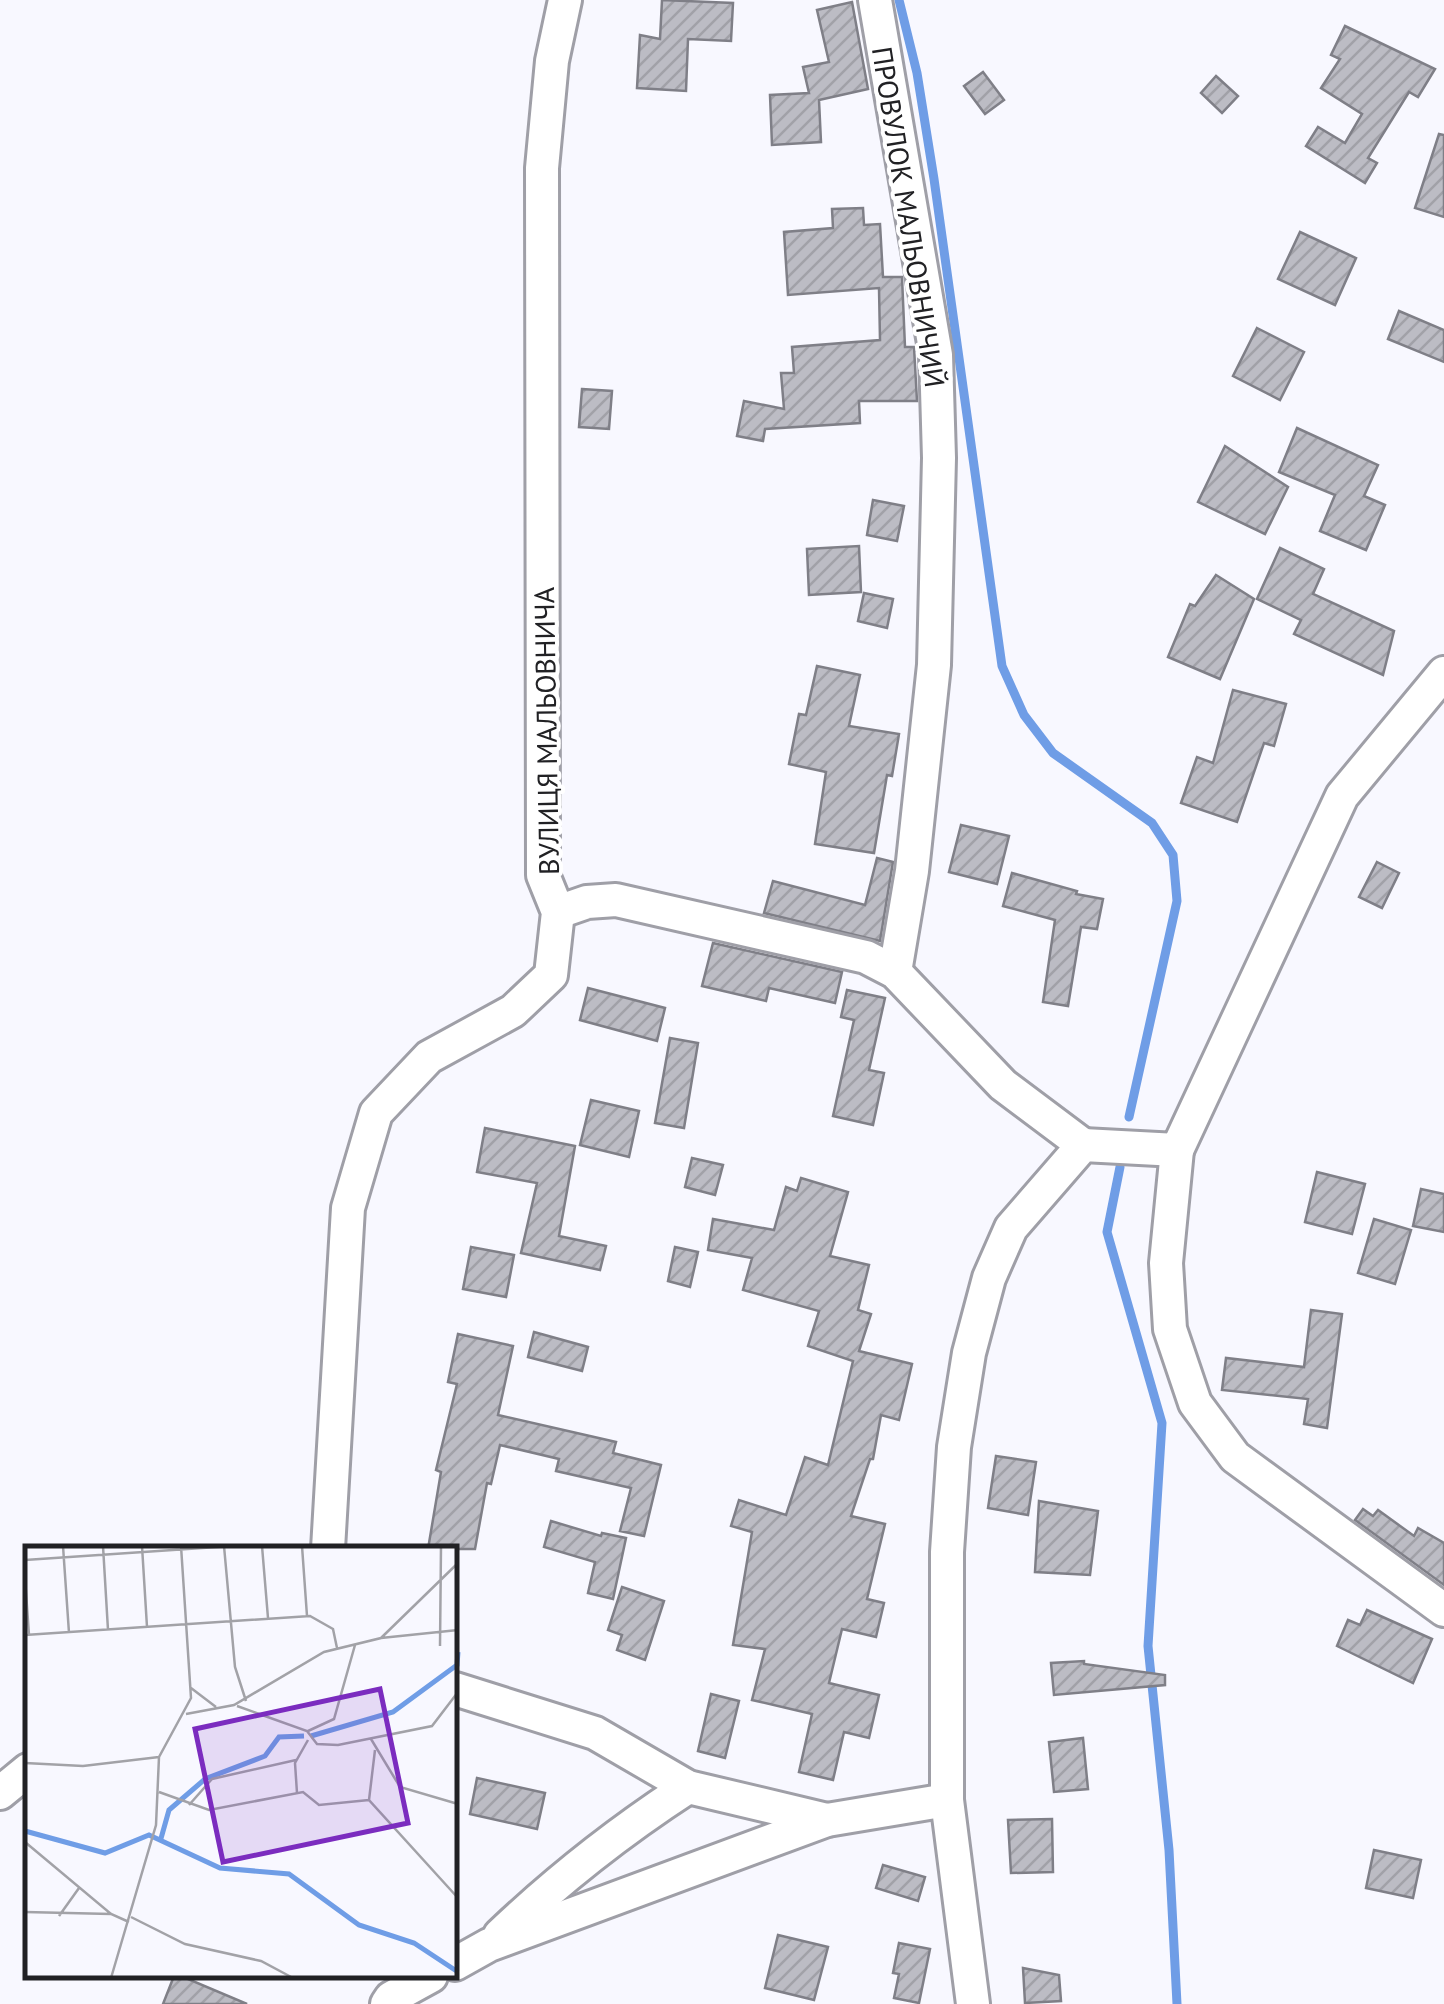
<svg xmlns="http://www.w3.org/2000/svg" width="1444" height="2004" font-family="'PT Sans',sans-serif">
<defs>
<pattern id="building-hatch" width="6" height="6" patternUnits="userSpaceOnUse" patternTransform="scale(2.5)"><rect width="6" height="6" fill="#bcbcc4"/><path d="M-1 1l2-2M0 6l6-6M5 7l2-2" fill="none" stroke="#a1a1a8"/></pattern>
</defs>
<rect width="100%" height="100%" fill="#f8f8ff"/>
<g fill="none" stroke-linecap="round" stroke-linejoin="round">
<!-- stream -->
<g stroke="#6f9de6" stroke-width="9">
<path d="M 899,0 L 917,73 L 934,179 L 1002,666 L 1024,715 L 1053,753 L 1152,823 L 1173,855 L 1177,901 L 1129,1117"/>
<path d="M 1120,1167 L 1107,1232 L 1162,1423 L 1148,1646 L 1169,1850 L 1177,2004"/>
</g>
</g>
<!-- building -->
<g fill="url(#building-hatch)" stroke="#7f7f87" stroke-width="2.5">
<path d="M 662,0 L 733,3 L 731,41 L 688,39 L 686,91 L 637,88 L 640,35 L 660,39 Z"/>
<path d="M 852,2 L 868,89 L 819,100 L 821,142 L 772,145 L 770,95 L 809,93 L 803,67 L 829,62 L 817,10 Z"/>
<path d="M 1345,26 L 1435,69 L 1418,97 L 1409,92 L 1368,158 L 1377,163 L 1365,183 L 1306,146 L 1318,127 L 1345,143 L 1362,114 L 1321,88 L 1340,59 L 1331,55 Z"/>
<path d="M 983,72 L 1004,100 L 985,114 L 964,86 Z"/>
<path d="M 1216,76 L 1238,96 L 1222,113 L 1201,93 Z"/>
<path d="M 1439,134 L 1444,135 L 1444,217 L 1415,208 Z"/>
<path d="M 863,208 L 864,225 L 880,224 L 883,277 L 902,277 L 905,347 L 914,347 L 917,401 L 859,401 L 860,423 L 765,429 L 763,441 L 737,436 L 744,401 L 784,409 L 781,373 L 794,373 L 792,347 L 880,340 L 879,288 L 788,295 L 784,232 L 833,228 L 832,209 Z"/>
<path d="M 1300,232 L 1356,258 L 1335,305 L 1278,279 Z"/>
<path d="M 1399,311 L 1444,330 L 1444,362 L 1388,339 Z"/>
<path d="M 1257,328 L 1304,352 L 1280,400 L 1233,376 Z"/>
<path d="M 582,389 L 612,391 L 609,429 L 579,427 Z"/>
<path d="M 1297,428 L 1378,465 L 1364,496 L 1385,505 L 1366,550 L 1320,531 L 1335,495 L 1279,472 Z"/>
<path d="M 1225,446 L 1288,487 L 1265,534 L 1198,502 Z"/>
<path d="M 873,500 L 904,506 L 897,541 L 867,535 Z"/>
<path d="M 859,546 L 861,592 L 809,595 L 807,549 Z"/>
<path d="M 1280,548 L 1324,569 L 1313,594 L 1394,631 L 1383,675 L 1294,634 L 1301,620 L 1257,599 Z"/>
<path d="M 1216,575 L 1254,599 L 1220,679 L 1168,657 L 1190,604 L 1195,606 Z"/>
<path d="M 864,593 L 893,599 L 887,628 L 858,621 Z"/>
<path d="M 817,666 L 860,675 L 849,726 L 899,734 L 892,776 L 887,775 L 874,853 L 815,844 L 826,772 L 789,764 L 799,714 L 806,715 Z"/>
<path d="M 1233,690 L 1286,704 L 1274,746 L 1264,743 L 1237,822 L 1181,803 L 1197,757 L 1213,763 Z"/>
<path d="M 961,825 L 1009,836 L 997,884 L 949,872 Z"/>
<path d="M 877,858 L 893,862 L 880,941 L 764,913 L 773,881 L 865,905 Z"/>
<path d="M 1377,862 L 1399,873 L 1382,908 L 1359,897 Z"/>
<path d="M 1012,873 L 1077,891 L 1076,894 L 1103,899 L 1097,929 L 1081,927 L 1068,1006 L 1043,1002 L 1055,920 L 1003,906 Z"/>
<path d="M 713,943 L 842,972 L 835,1003 L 769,988 L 766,1001 L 702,986 Z"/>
<path d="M 588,988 L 665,1008 L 657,1041 L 580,1020 Z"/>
<path d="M 847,990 L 885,998 L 869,1070 L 884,1073 L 873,1125 L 833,1116 L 854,1020 L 841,1017 Z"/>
<path d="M 670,1038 L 698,1043 L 684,1128 L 655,1123 Z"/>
<path d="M 591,1100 L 639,1111 L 629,1157 L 580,1145 Z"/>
<path d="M 485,1128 L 575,1146 L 559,1236 L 606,1246 L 600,1270 L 521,1253 L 537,1183 L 477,1172 Z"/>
<path d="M 692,1158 L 723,1165 L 715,1195 L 685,1187 Z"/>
<path d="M 1317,1172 L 1365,1184 L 1352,1234 L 1305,1222 Z"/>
<path d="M 801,1178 L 848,1192 L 830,1256 L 869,1265 L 858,1310 L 871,1314 L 859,1351 L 912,1364 L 899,1420 L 881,1415 L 873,1459 L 870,1459 L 851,1516 L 885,1524 L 867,1599 L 884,1603 L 876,1637 L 842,1629 L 829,1683 L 879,1695 L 869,1738 L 844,1732 L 833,1780 L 799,1772 L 812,1714 L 752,1700 L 765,1649 L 733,1645 L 752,1532 L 731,1526 L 739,1500 L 786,1515 L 805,1457 L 828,1465 L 853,1361 L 808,1346 L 819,1311 L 743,1290 L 752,1258 L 708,1250 L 713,1219 L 774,1230 L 786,1187 L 797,1191 Z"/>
<path d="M 1421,1189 L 1444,1194 L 1444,1232 L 1413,1226 Z"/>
<path d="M 1374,1219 L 1411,1230 L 1395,1284 L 1358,1273 Z"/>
<path d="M 471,1247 L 514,1255 L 506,1297 L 463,1289 Z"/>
<path d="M 675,1247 L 698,1252 L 690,1287 L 668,1281 Z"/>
<path d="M 1311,1310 L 1342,1314 L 1327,1428 L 1304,1424 L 1308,1399 L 1222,1390 L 1226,1358 L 1304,1367 Z"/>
<path d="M 534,1332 L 588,1347 L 582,1371 L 528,1357 Z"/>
<path d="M 458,1334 L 513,1346 L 498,1415 L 616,1442 L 613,1453 L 661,1465 L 644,1536 L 620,1531 L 631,1488 L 556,1471 L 559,1459 L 500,1445 L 491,1484 L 487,1483 L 475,1549 L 428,1549 L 441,1472 L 436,1470 L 457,1384 L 448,1382 Z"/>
<path d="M 996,1456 L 1036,1462 L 1028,1515 L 988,1508 Z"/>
<path d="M 1039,1501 L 1098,1511 L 1090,1575 L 1035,1572 Z"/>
<path d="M 1363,1509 L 1373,1516 L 1378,1510 L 1414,1536 L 1418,1528 L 1444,1543 L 1444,1585 L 1355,1520 Z"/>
<path d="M 551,1521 L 601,1536 L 602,1533 L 626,1538 L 613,1599 L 588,1593 L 595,1562 L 544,1547 Z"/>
<path d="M 622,1587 L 664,1601 L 645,1660 L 617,1650 L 622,1635 L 608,1630 Z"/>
<path d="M 1367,1610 L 1432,1639 L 1413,1683 L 1337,1646 L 1348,1620 L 1360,1625 Z"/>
<path d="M 1084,1661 L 1084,1664 L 1165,1675 L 1165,1685 L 1054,1695 L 1051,1663 Z"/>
<path d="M 711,1694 L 739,1701 L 725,1758 L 698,1751 Z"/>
<path d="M 1083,1738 L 1088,1789 L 1054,1792 L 1049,1742 Z"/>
<path d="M 477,1778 L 545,1793 L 537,1829 L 470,1814 Z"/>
<path d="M 1052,1819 L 1053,1872 L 1011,1873 L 1008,1820 Z"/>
<path d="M 1374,1850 L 1421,1860 L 1413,1898 L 1366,1888 Z"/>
<path d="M 883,1865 L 925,1877 L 918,1901 L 876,1888 Z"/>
<path d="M 778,1935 L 828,1947 L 814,2000 L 765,1988 Z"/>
<path d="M 899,1943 L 930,1949 L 919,2003 L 894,1998 L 899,1974 L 893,1973 Z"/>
<path d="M 1023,1968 L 1059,1975 L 1061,2001 L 1025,2003 Z"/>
<path d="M 174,1976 L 181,1976 L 247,2004 L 163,2004 Z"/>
</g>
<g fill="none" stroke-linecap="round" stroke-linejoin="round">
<defs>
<g id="minor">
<path d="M 875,0 L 936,355 L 939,458 L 934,665 L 912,871 L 895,972"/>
<path d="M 558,912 L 587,902 L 616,900 L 866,957 L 895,972 L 1003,1085 L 1083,1145"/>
<path d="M 1177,1150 L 1166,1263 L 1170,1329 L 1195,1403 L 1235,1457 L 1444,1610"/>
<path d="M 328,1549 L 348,1208 L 376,1113 L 429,1057 L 513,1011 L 551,975 L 558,912 L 543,875 L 542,168 L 552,61 L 565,0"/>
<path d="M 455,1689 L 595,1733 L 688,1787 L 827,1820"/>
<path d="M 0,1793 L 28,1770"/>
<path d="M 500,1935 C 559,1879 620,1831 688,1787"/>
<path d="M 455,1964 L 489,1945 L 827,1820 L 947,1800"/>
<path d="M 387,2004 L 391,1998 L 431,1976"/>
<path d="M 973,2004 L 947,1800 L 947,1552 L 954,1447 L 969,1353 L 989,1278 L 1011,1228 L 1083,1145 L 1177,1150 L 1342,796 L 1444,673"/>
</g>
</defs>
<!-- minor casing -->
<use href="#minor" stroke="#9f9fa7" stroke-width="38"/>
<!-- minor -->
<use href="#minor" stroke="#fff" stroke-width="32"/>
</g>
<g text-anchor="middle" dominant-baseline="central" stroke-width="8" stroke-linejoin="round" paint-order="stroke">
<!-- street labels -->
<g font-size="28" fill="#212124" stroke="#fff">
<text transform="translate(909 217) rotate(81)">ПРОВУЛОК МАЛЬОВНИЧИЙ</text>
<text transform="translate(546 731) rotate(-91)">ВУЛИЦЯ МАЛЬОВНИЧА</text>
</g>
</g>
<!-- overview -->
<g transform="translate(25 1546)">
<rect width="432" height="432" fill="#f8f8ff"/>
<path fill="none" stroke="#6f9de6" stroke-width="5" d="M 286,190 L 368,166 L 432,119 L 433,106M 0,285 L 80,307 L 124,289 L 195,322 L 264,328 L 334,379 L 389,397 L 433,426M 135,296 L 144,264 L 180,233 L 240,210 L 254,191 L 279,190"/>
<path fill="none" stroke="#a2a2a7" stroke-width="2.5" d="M 38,0 L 44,87M 78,0 L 83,84M 117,0 L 122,81M 199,0 L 210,121 L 221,155M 237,0 L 243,72M 277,0 L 282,70M 0,14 L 207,0M 0,32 L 4,89M 0,89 L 285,70 L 308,83 L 312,102M 356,92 L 433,84M 415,100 L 416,0M 166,142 L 191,161M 212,160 L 282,185 L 292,198 L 313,199 L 407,180 L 433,146M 161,168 L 209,159 L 299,106 L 356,92 L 433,17M 283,185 L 309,173 L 330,99M 346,193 L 375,241 L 433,258M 350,204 L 344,254 L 433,352M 0,217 L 58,220 L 134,211M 134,246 L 184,264 L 278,246 L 294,259 L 344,254M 272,247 L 270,217 L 283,194M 164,259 L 187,233 L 271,214M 0,296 L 86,368 L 104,376M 0,366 L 86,368M 34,370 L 54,342M 106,371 L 160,398 L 236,415 L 268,432M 86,432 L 131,279 L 134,211 L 166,152 L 156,0"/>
<path fill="#7b2cbf" fill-opacity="0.15" stroke="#7b2cbf" stroke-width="5" d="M 355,143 L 383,277 L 198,316 L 170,183 Z"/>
<rect width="432" height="432" fill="none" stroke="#212124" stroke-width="5"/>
</g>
</svg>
